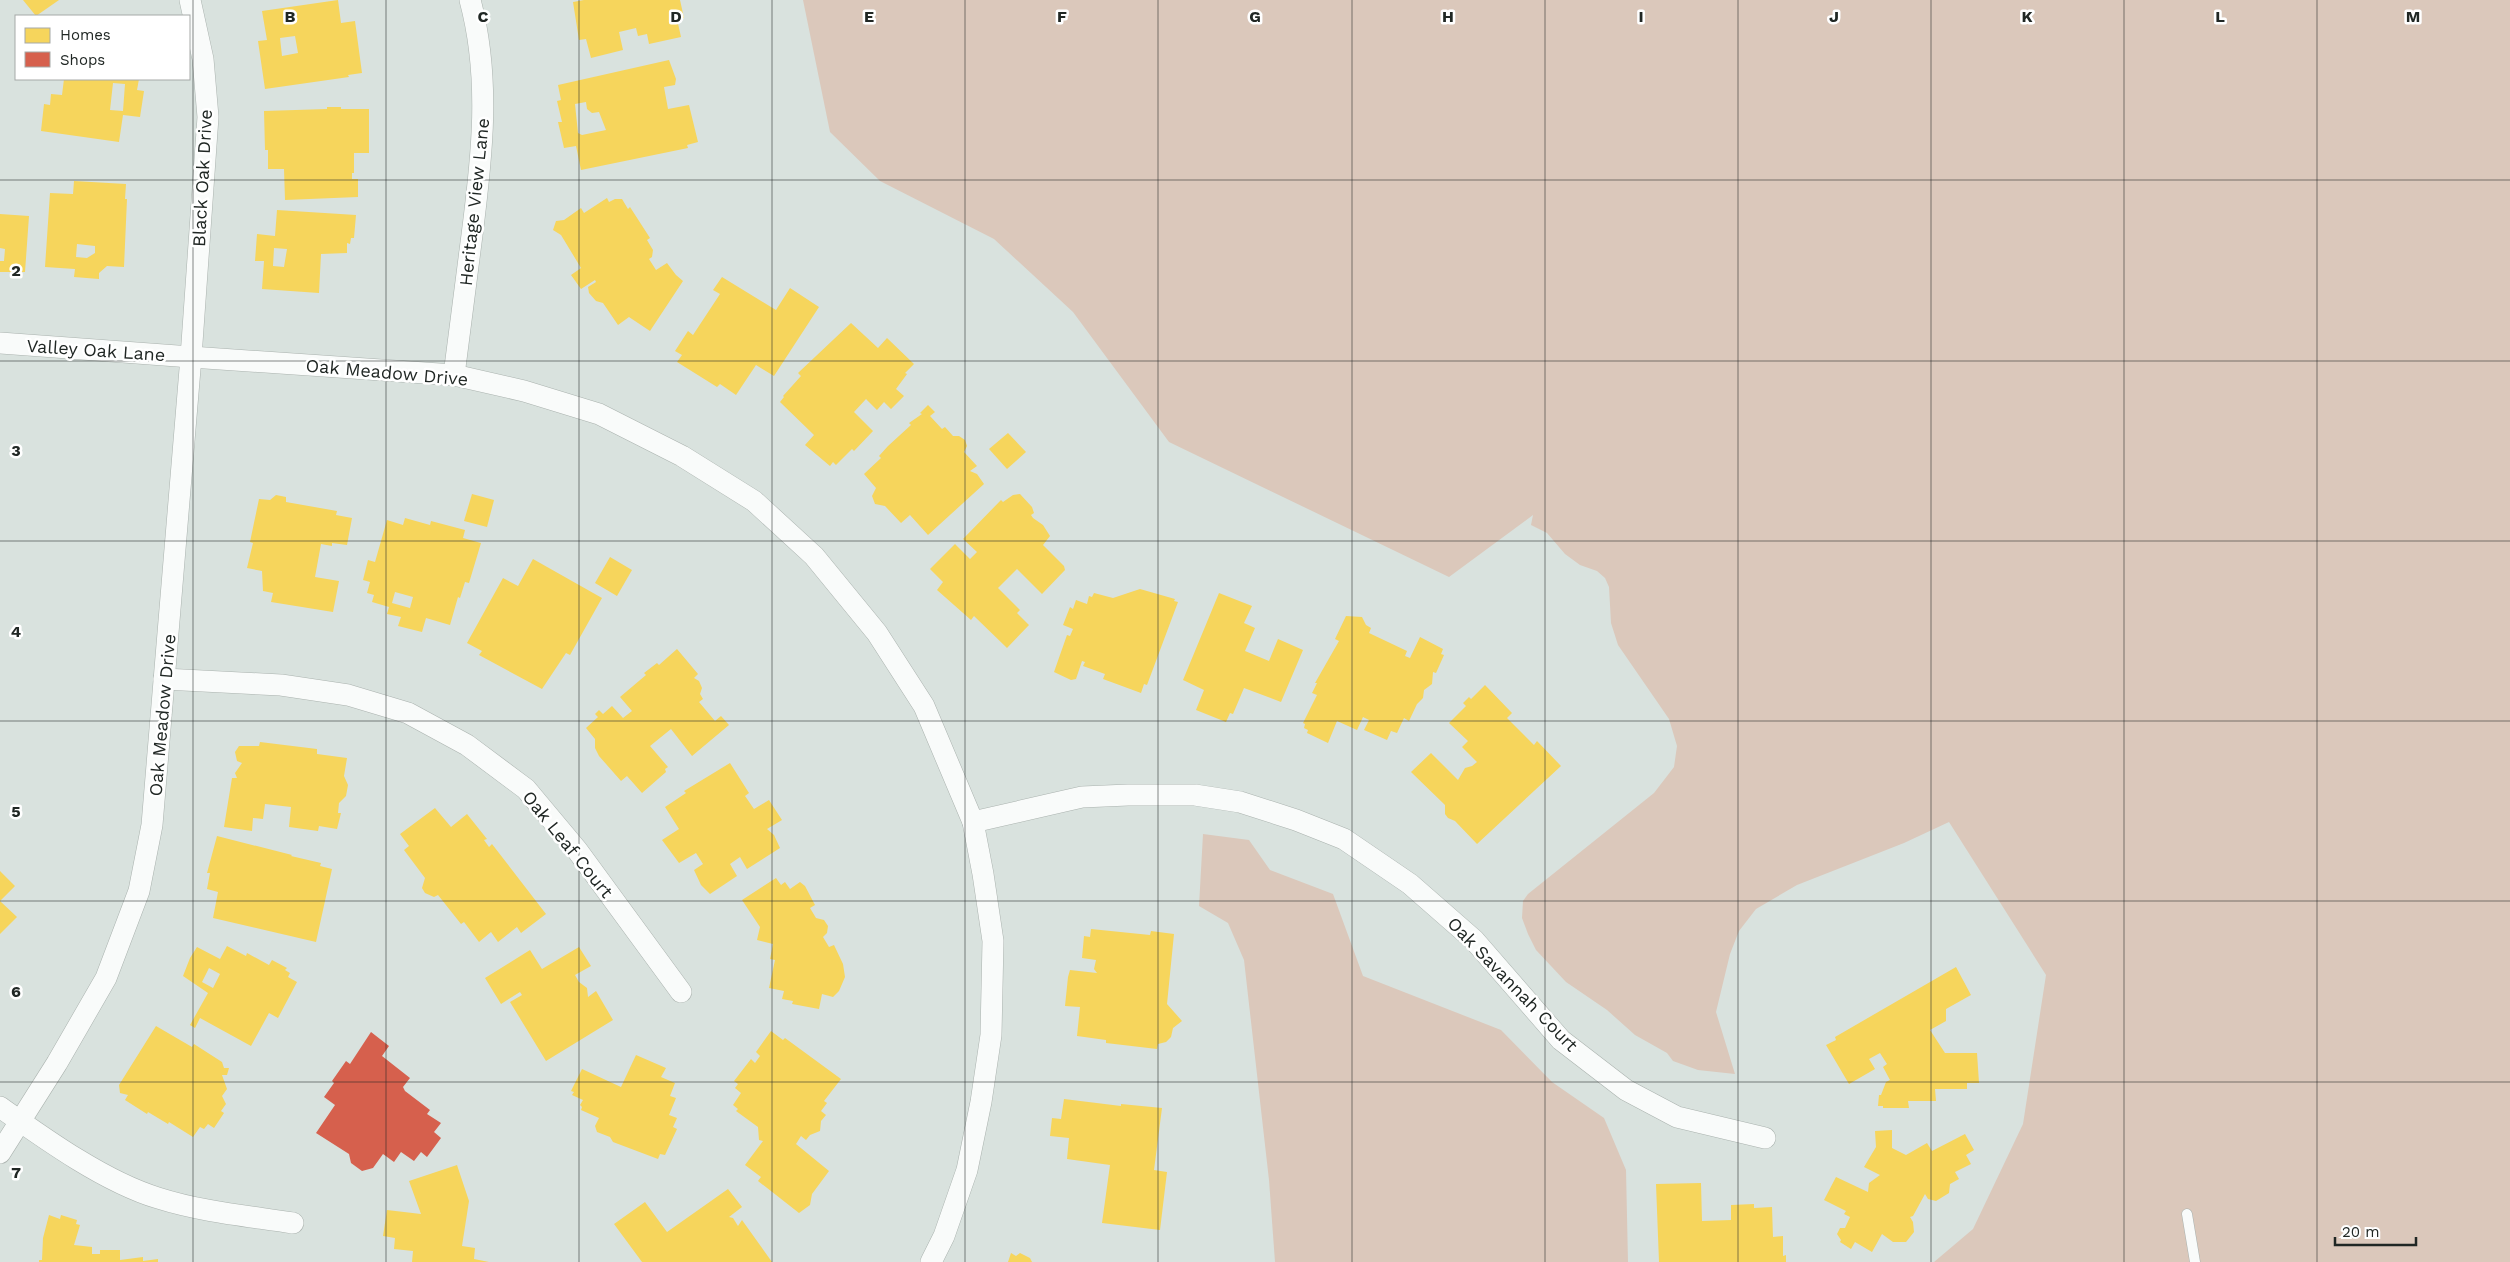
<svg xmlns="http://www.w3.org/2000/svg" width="2510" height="1262" font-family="'Work Sans',sans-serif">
<rect width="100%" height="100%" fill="#d9e2de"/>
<!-- green -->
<g fill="#dbc8bb">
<path d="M 803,0 L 2510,0 L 2510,1262 L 1934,1262 L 1973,1229 L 2023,1124 L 2046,975 L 1949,822 L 1904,843 L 1797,885 L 1756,909 L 1739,931 L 1730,954 L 1716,1012 L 1735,1074 L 1698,1070 L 1673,1061 L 1667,1053 L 1635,1035 L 1607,1010 L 1566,982 L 1536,950 L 1528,934 L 1522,918 L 1523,901 L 1528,894 L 1654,793 L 1674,767 L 1677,746 L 1669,719 L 1618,645 L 1611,623 L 1609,587 L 1605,578 L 1597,571 L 1580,565 L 1565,554 L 1547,533 L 1531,525 L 1533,515 L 1449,577 L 1169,442 L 1073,312 L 994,239 L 880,181 L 830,132 Z"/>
<path d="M 1203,834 L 1249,840 L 1270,870 L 1333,894 L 1363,976 L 1501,1030 L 1552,1082 L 1604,1118 L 1626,1170 L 1628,1262 L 1275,1262 L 1269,1180 L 1244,960 L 1228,923 L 1199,906 Z"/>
</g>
<!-- homes -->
<g fill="#f6d55c" fill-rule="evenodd">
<path d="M 23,0 L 59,0 L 36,16 Z"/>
<path d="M 338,0 L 341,23 L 355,21 L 362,73 L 348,75 L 349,77 L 265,89 L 258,41 L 267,40 L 262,11 ZM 295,36 L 298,53 L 282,56 L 280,38 Z"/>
<path d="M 584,0 L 680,0 L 684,18 L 677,19 L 681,37 L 649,44 L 647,34 L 638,36 L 636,28 L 619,32 L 623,50 L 591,58 L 586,39 L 579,40 L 573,2 Z"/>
<path d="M 669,60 L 676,79 L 675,85 L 664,87 L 668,109 L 689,105 L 698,142 L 687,145 L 688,148 L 581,170 L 576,146 L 564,148 L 558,122 L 562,122 L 557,101 L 561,100 L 558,85 ZM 586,102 L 587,109 L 592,113 L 599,112 L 606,130 L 582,135 L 578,133 L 575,104 Z"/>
<path d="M 64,79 L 139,79 L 137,90 L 144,91 L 140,117 L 123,115 L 119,142 L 41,131 L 44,104 L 50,105 L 51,94 L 62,95 ZM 113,83 L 125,84 L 123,111 L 110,110 Z"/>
<path d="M 327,107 L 341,107 L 341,109 L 369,109 L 369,153 L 354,153 L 354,173 L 352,173 L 352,179 L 358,179 L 358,197 L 285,200 L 284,169 L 268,169 L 268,150 L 265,150 L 264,111 L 327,109 Z"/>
<path d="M 74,181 L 126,184 L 125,199 L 127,199 L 124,267 L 107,266 L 99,273 L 99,279 L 74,277 L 75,269 L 45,267 L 50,193 L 73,194 ZM 77,244 L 95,246 L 95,253 L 87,258 L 76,257 Z"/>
<path d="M 607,198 L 609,202 L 615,199 L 622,199 L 628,209 L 630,207 L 650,238 L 647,240 L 653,250 L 652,257 L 649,259 L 656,270 L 667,263 L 676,275 L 683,281 L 650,331 L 629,317 L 618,325 L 603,303 L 596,301 L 589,293 L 588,287 L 596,282 L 595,280 L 581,289 L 571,275 L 581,268 L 561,235 L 553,230 L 556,221 L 564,220 L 581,208 L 584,213 Z"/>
<path d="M 277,210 L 356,215 L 354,238 L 351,238 L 350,244 L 347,243 L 347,253 L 321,254 L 319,293 L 262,289 L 264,261 L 255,261 L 257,234 L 275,236 ZM 274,248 L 287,249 L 284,267 L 273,266 Z"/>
<path d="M 0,214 L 29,216 L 25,272 L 0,272 L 0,261 L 4,261 L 5,249 L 0,248 Z"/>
<path d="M 722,277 L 776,310 L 790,288 L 819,307 L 774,376 L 756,365 L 736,395 L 720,384 L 717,387 L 677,362 L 682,355 L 675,351 L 688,331 L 693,335 L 720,294 L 713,290 Z"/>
<path d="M 851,323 L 878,348 L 887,338 L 914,364 L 905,373 L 907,374 L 896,389 L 904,396 L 891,409 L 884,402 L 877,410 L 866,399 L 854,412 L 873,431 L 854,451 L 852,449 L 836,465 L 833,462 L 830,466 L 805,445 L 814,435 L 780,402 L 784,397 L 783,396 L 801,376 L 798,373 Z"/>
<path d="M 928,405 L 935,412 L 930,416 L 942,429 L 945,427 L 953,436 L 959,436 L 965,440 L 967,446 L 964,452 L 977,466 L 970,471 L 977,474 L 984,484 L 928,535 L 910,515 L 901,523 L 885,506 L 875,504 L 872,496 L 876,488 L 864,474 L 881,458 L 879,456 L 888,446 L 911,425 L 909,423 L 922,414 L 920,413 Z"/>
<path d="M 1008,433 L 1026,452 L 1007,469 L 989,449 Z"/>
<path d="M 472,494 L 494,500 L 487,527 L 464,521 Z"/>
<path d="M 1020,494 L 1032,507 L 1034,513 L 1031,515 L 1033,518 L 1043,525 L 1050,536 L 1043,545 L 1064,566 L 1065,570 L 1042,594 L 1017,569 L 998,588 L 1020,610 L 1017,613 L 1029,625 L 1007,648 L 974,616 L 971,620 L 937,590 L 943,582 L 930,569 L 955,544 L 970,559 L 977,552 L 963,539 L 1001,500 L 1003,502 L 1013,495 Z"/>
<path d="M 276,495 L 286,497 L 286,502 L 337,511 L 336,515 L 352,518 L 347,545 L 332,543 L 332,546 L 321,544 L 315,577 L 339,581 L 333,612 L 271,602 L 273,593 L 263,591 L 262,571 L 247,568 L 253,543 L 250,542 L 259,499 L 270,500 Z"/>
<path d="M 405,518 L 430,525 L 431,521 L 465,530 L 463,538 L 481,543 L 469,583 L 465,582 L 460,598 L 458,597 L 450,625 L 426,618 L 422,632 L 398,626 L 401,617 L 387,614 L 389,607 L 372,602 L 374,595 L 367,593 L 370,582 L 363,580 L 368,560 L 375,562 L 387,520 L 403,525 ZM 395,592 L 413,597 L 410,608 L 392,603 Z"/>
<path d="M 610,557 L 632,570 L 617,596 L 595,583 Z"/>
<path d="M 533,559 L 602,598 L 570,655 L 566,653 L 542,689 L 479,655 L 482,651 L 467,643 L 503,578 L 518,586 Z"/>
<path d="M 1140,589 L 1175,599 L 1174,601 L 1178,602 L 1147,685 L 1144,684 L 1141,693 L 1103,679 L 1105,674 L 1083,666 L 1085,662 L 1082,661 L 1076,679 L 1071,680 L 1054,672 L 1067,635 L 1070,636 L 1073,629 L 1063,625 L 1070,607 L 1073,609 L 1076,600 L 1087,604 L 1089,596 L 1092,597 L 1094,593 L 1113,598 Z"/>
<path d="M 1219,593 L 1252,606 L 1244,623 L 1255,628 L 1245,651 L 1269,661 L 1278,639 L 1303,650 L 1281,702 L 1244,688 L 1233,714 L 1230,713 L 1226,722 L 1196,710 L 1204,690 L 1183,680 Z"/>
<path d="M 1346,616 L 1362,617 L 1366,625 L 1371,628 L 1369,633 L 1407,651 L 1405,656 L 1410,658 L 1420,637 L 1443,649 L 1441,654 L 1444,655 L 1436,673 L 1433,672 L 1432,684 L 1424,690 L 1423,698 L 1417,704 L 1409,721 L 1404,718 L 1397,733 L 1391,731 L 1387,740 L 1364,730 L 1369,720 L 1363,717 L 1357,730 L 1337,721 L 1328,743 L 1307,733 L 1308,730 L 1304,728 L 1305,724 L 1303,723 L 1317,695 L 1312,693 L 1317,683 L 1315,683 L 1339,641 L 1335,639 Z"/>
<path d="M 677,649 L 698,674 L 694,678 L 699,681 L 702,688 L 700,694 L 703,699 L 699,702 L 715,721 L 721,716 L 729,725 L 692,756 L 671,729 L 650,746 L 668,767 L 665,769 L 666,772 L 642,793 L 627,776 L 621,781 L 599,756 L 595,748 L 595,739 L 586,728 L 598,717 L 595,714 L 599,710 L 603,714 L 612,706 L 623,718 L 632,711 L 620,697 L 646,675 L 644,673 L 657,663 L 659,665 Z"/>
<path d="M 1485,685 L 1512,713 L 1507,718 L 1534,745 L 1537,741 L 1561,766 L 1477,844 L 1455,821 L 1448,818 L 1445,814 L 1445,805 L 1411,772 L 1431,753 L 1458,780 L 1465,768 L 1472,766 L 1477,762 L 1462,747 L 1468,741 L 1449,723 L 1466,706 L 1463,703 L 1469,697 L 1471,699 Z"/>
<path d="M 260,742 L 317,749 L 317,754 L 347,758 L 344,776 L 348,785 L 346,796 L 339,803 L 338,813 L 341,813 L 337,829 L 319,826 L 318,831 L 289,827 L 291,807 L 265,804 L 263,819 L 253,818 L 252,831 L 224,827 L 232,778 L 237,778 L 235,773 L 242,763 L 237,761 L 235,752 L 239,746 L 259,746 Z"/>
<path d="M 730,763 L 749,793 L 745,796 L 754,809 L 769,800 L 782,820 L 767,829 L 774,835 L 780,848 L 747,869 L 740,857 L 730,864 L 737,876 L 710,894 L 701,885 L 694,870 L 703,864 L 696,853 L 679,863 L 662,840 L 679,829 L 665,807 L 686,793 L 684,791 Z"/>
<path d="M 435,808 L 451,827 L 467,814 L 487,839 L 484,840 L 489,847 L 492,844 L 546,914 L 521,933 L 517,927 L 498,942 L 491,932 L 479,942 L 464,922 L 461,924 L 438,895 L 434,897 L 425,893 L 422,888 L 425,878 L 404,850 L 409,846 L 400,834 Z"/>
<path d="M 217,836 L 292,855 L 291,856 L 321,863 L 320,866 L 332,869 L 316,942 L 213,918 L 218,892 L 207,889 L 210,873 L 207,873 Z"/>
<path d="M 0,871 L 15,886 L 0,901 L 17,917 L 0,934 Z"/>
<path d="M 776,878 L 781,885 L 785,882 L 790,889 L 800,882 L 805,886 L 815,905 L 810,908 L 816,918 L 824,920 L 828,926 L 827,933 L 823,937 L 829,947 L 834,945 L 843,964 L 845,977 L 839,991 L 833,997 L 822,994 L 819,1009 L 792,1004 L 793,1001 L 782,999 L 784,991 L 769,988 L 775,960 L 770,959 L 773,944 L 757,940 L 760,927 L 742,900 Z"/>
<path d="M 1091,929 L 1150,935 L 1151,931 L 1174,934 L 1167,1004 L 1182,1021 L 1173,1028 L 1171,1037 L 1166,1042 L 1158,1044 L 1157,1049 L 1106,1043 L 1106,1040 L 1077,1036 L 1080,1007 L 1065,1006 L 1068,977 L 1070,970 L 1097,973 L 1094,969 L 1096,960 L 1082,958 L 1084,936 L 1090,937 Z"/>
<path d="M 227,946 L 246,956 L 247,953 L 269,965 L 272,960 L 287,968 L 285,970 L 290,973 L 288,977 L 297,982 L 278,1018 L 269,1013 L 251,1046 L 200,1018 L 195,1028 L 190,1025 L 208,993 L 183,976 L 190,958 L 197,947 L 220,959 ZM 209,968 L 220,974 L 213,988 L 202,982 Z"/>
<path d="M 579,947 L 591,966 L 575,975 L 579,982 L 587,988 L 588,997 L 596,991 L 613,1020 L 546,1061 L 510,1002 L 522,995 L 520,992 L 501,1004 L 485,978 L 530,950 L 542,969 Z"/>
<path d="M 1956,967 L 1971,995 L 1946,1009 L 1946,1021 L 1930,1030 L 1945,1053 L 1977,1053 L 1979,1083 L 1967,1083 L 1967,1089 L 1935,1089 L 1936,1101 L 1908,1101 L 1909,1108 L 1883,1108 L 1883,1106 L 1878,1106 L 1879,1095 L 1881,1095 L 1886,1082 L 1890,1080 L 1883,1067 L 1887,1064 L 1880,1053 L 1869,1059 L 1875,1069 L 1849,1084 L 1826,1045 L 1836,1040 L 1835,1037 Z"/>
<path d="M 156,1026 L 192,1047 L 194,1044 L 222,1062 L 224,1068 L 229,1068 L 227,1075 L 222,1075 L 227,1089 L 222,1096 L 226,1104 L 221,1111 L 224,1113 L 214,1128 L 208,1124 L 204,1129 L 200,1127 L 193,1137 L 169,1122 L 168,1124 L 148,1112 L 147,1114 L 125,1100 L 128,1095 L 120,1093 L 119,1085 Z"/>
<path d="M 771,1031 L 783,1040 L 785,1038 L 841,1079 L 824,1101 L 827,1103 L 821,1111 L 826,1115 L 821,1121 L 820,1131 L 810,1135 L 806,1140 L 801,1136 L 796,1144 L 829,1171 L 812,1194 L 810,1205 L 799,1213 L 758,1181 L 761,1177 L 745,1165 L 763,1141 L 759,1140 L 758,1127 L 736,1111 L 738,1109 L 733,1105 L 741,1093 L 735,1088 L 738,1084 L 734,1081 L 751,1059 L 755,1063 L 760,1056 L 756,1052 Z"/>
<path d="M 636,1055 L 666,1068 L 661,1077 L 675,1083 L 670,1096 L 676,1098 L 669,1115 L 677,1118 L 673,1127 L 677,1129 L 665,1155 L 660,1154 L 658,1159 L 613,1142 L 610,1137 L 597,1132 L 595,1126 L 599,1118 L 581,1110 L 582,1107 L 580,1105 L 583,1100 L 572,1095 L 574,1092 L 571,1091 L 582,1069 L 621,1087 Z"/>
<path d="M 1064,1099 L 1121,1106 L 1121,1104 L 1162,1108 L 1154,1170 L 1167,1172 L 1160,1230 L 1102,1223 L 1110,1165 L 1067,1159 L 1069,1138 L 1050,1136 L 1052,1118 L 1061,1119 Z"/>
<path d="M 1892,1130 L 1892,1148 L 1906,1155 L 1927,1143 L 1932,1151 L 1965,1134 L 1974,1150 L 1966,1155 L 1971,1164 L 1955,1172 L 1959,1179 L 1950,1184 L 1949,1193 L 1936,1201 L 1928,1199 L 1925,1194 L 1913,1216 L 1910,1217 L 1913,1222 L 1914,1232 L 1906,1242 L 1893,1242 L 1882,1234 L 1872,1252 L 1855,1242 L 1851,1249 L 1840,1242 L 1841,1240 L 1837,1234 L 1840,1228 L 1845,1228 L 1850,1217 L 1844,1214 L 1846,1211 L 1824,1200 L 1836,1177 L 1868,1192 L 1869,1183 L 1880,1175 L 1864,1167 L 1876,1147 L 1875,1131 Z"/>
<path d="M 457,1165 L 469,1201 L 462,1246 L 475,1248 L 474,1259 L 489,1262 L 412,1262 L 413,1251 L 394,1249 L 395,1238 L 383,1236 L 387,1210 L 421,1214 L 409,1181 Z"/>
<path d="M 1701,1183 L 1702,1221 L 1731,1220 L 1731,1205 L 1754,1204 L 1754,1208 L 1772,1207 L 1773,1237 L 1783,1236 L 1783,1256 L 1786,1255 L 1786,1262 L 1659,1262 L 1656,1184 Z"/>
<path d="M 728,1189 L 742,1207 L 729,1217 L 733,1218 L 738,1226 L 742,1220 L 772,1262 L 642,1262 L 614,1224 L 645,1202 L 667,1232 Z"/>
<path d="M 49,1215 L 60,1219 L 61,1215 L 77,1220 L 76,1224 L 80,1225 L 74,1245 L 92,1247 L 92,1254 L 100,1254 L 100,1250 L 120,1250 L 120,1260 L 143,1257 L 143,1261 L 158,1259 L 158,1262 L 39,1262 L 39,1260 L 42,1260 L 43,1238 Z"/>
<path d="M 1011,1253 L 1016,1256 L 1020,1253 L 1030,1258 L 1032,1262 L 1008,1262 Z"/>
</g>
<!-- shops -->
<path fill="#d6604d" d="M 371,1032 L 389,1046 L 382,1056 L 410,1078 L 403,1087 L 405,1091 L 430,1110 L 427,1114 L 441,1123 L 434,1132 L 441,1138 L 427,1157 L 421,1152 L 414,1161 L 401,1152 L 394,1162 L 383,1154 L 373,1168 L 362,1171 L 351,1163 L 349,1154 L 316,1133 L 335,1105 L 324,1097 L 334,1083 L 332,1081 L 346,1061 L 350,1064 Z"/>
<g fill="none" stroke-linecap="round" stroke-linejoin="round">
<defs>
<path id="service" d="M 2187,1214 L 2195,1262"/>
<g id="minor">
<path d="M 0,343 L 191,357 L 208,117 L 203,59 L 190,0"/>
<path d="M 454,375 C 460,328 466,282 472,235 C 482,157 491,78 470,0"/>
<path d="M 164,679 L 281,685 L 348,695 L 408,713 L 467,745 L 526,789 L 577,850 L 681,992"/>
<path d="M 973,822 L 1082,797 L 1128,795 L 1195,795 L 1240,802 L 1296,820 L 1344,839 L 1410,884 L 1474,940 L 1561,1040 L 1626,1090 L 1677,1117 L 1765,1138"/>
<path d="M 0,1107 C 45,1139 105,1182 158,1198 C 202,1212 248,1216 293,1223"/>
<path d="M 0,1153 L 57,1063 L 106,978 L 139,891 L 152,825 L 191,357 L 454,375 L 524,391 L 599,414 L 682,456 L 754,501 L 814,556 L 877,633 L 924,706 L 973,822 L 983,874 L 993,941 L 991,1035 L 981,1102 L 967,1170 L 944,1236 L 931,1262"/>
</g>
</defs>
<!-- service casing -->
<use href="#service" stroke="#aab2ae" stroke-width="11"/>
<!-- minor casing -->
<use href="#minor" stroke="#aab2ae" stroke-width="22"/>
<!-- service -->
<use href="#service" stroke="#f9fbfa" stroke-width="10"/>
<!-- minor -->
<use href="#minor" stroke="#f9fbfa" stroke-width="21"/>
</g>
<!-- grid -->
<path fill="none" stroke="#202724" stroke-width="1" stroke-opacity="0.55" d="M 193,0 L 193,1262M 386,0 L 386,1262M 579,0 L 579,1262M 772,0 L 772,1262M 965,0 L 965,1262M 1158,0 L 1158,1262M 1352,0 L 1352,1262M 1545,0 L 1545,1262M 1738,0 L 1738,1262M 1931,0 L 1931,1262M 2124,0 L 2124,1262M 2317,0 L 2317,1262M 0,180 L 2510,180M 0,361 L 2510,361M 0,541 L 2510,541M 0,721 L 2510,721M 0,901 L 2510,901M 0,1082 L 2510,1082"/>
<g text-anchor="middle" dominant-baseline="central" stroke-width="5" stroke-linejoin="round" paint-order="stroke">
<!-- street labels -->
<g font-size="18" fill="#202724" stroke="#fff">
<text transform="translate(202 178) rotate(-87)">Black Oak Drive</text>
<text transform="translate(474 202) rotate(-84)">Heritage View Lane</text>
<text transform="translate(96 350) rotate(4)">Valley Oak Lane</text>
<text transform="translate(387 372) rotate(5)">Oak Meadow Drive</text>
<text transform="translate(162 715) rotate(-85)">Oak Meadow Drive</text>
<text transform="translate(568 844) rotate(51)">Oak Leaf Court</text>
<text transform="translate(1513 984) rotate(46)">Oak Savannah Court</text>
</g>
</g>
<g font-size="16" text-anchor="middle" font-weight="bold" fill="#202724" stroke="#fff" stroke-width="5" stroke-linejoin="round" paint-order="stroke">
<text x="290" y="22">B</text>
<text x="483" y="22">C</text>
<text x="676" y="22">D</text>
<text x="869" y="22">E</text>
<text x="1062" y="22">F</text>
<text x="1255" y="22">G</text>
<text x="1448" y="22">H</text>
<text x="1641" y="22">I</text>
<text x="1834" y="22">J</text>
<text x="2027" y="22">K</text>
<text x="2220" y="22">L</text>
<text x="2413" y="22">M</text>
<text x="16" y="276">2</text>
<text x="16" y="456">3</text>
<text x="16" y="637">4</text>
<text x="16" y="817">5</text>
<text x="16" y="997">6</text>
<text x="16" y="1178">7</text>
</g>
<!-- legend -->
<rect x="15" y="15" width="175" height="65" fill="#ffffff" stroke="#a6a9a7"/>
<rect x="25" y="28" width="25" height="15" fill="#f6d55c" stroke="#a6a9a7"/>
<text x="60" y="40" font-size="15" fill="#202724">Homes</text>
<rect x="25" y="52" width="25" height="15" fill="#d6604d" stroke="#a6a9a7"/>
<text x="60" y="65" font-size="15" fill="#202724">Shops</text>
<!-- scale -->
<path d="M2335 1237v8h81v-8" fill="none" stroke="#202724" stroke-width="2.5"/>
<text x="2342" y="1237" font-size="15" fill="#202724" stroke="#ffffff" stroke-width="4" paint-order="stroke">20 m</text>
</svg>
